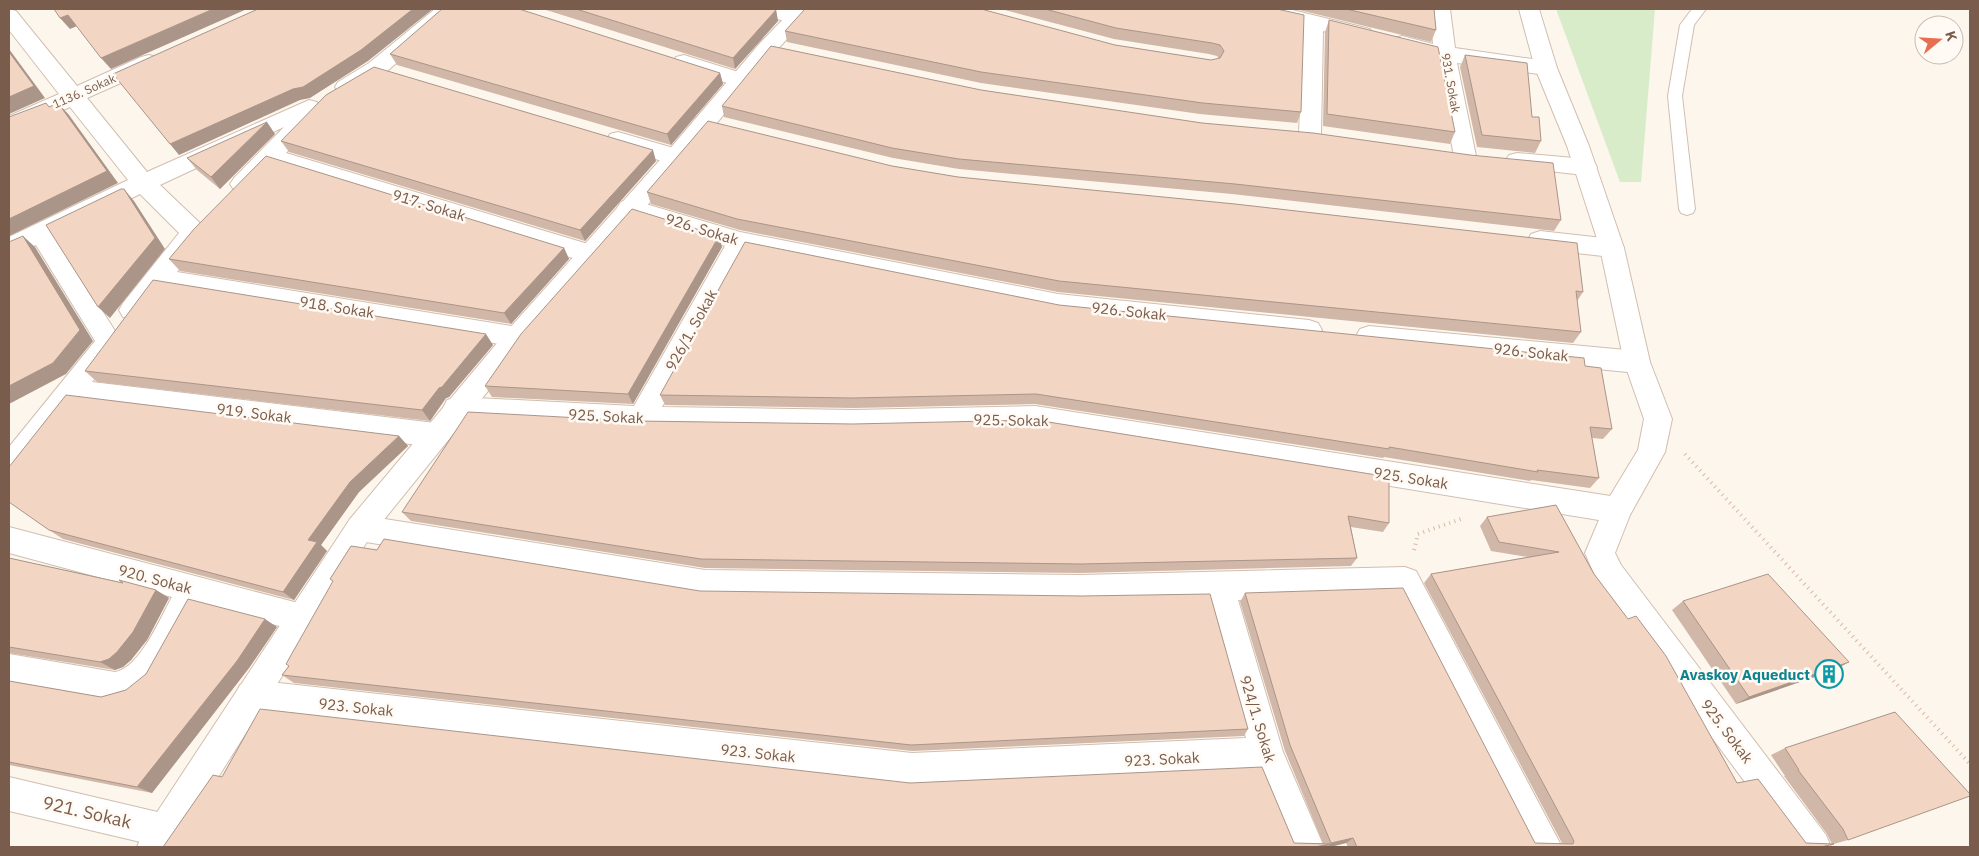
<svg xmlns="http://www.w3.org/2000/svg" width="1979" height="856" font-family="'IBM Plex Sans',sans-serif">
<rect width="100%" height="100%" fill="#fdf6ec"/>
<!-- green -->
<path fill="#d8ecc9" d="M 1556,9 L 1655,9 L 1641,182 L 1620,182 Z"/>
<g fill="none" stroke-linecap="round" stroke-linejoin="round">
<defs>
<path id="service" d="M 1692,9 L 1706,9 L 1694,25 L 1682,96 L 1695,209 L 1693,213 L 1687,215 L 1681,213 L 1679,209 L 1668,96 L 1680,25 Z"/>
<g id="minor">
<path d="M 9,9 L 16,11 L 77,86 L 141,57 L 149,55 L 157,57 L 160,62 L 157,67 L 87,98 L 147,172 L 309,100 L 317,102 L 320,107 L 316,112 L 319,117 L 286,153 L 598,247 L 601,254 L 598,261 L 589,263 L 274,166 C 262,178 253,196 234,190 L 230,184 L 234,178 L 284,127 L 160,185 L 203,226 L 206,232 L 203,239 L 177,272 L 517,327 L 526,330 L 530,337 L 526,344 L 517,347 L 163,289 C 152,303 143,324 123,317 L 119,310 L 123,303 L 179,233 L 140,194 L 55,236 L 122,342 L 92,382 L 435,423 L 445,427 L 449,435 L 445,443 L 435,447 L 76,403 L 24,470 L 19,481 L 9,484 L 9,447 L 95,341 L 36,245 L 9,257 L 9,237 L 128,180 L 70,107 L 9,133 L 9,116 L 59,94 L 9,30 Z"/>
<path d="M 435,9 L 458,9 L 385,73 L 354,92 L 346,94 L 338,92 L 335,87 L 338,82 L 369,63 Z"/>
<path d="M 755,9 L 789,9 L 803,12 L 806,17 L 803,22 L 796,24 L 758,14 Z"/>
<path d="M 1253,9 L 1288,9 L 1370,29 L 1373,34 L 1370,39 L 1363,41 L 1323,31 L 1321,134 L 1318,140 L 1310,142 L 1302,140 L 1299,134 L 1303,25 L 1256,14 Z"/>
<path d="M 1430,9 L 1450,9 L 1455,48 L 1546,61 L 1554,63 L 1557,68 L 1554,73 L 1546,75 L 1457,63 L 1476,156 L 1473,162 L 1465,164 L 1457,162 L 1454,156 L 1435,58 L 1395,48 L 1391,43 L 1395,38 L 1402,36 L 1433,44 Z"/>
<path d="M 684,55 L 748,75 L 751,80 L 748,85 L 740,87 L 676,67 L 673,62 L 676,57 Z"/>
<path d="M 618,132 L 684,151 L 688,157 L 684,163 L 676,165 L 610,146 L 607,140 L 610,134 Z"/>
<path d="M 1517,153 L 1585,159 L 1593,161 L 1597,167 L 1593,173 L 1585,175 L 1509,167 L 1505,161 L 1509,155 Z"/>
<path d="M 629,199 L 740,232 L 1058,294 L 1309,320 L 1318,323 L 1322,330 L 1318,337 L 1309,340 L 1058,314 L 747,251 L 662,407 L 854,410 L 1035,406 L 1617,497 L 1627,501 L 1631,510 L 1627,519 L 1617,523 L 1035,428 L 854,432 L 642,429 L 457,419 L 447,416 L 443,408 L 447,400 L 457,397 L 634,406 L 725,246 L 621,214 L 617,208 L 621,202 Z"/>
<path d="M 1540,231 L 1612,239 L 1621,242 L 1624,248 L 1621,254 L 1612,257 L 1540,249 L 1531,246 L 1528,240 L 1531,234 Z"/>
<path d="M 1369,326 L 1637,351 L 1646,354 L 1650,362 L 1646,370 L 1637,373 L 1369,346 L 1360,343 L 1356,336 L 1360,329 Z"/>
<path d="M 360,515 L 705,570 L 1080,575 L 1405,567 L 1416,571 L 1562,847 L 1527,847 L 1397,595 L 1238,600 L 1283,752 L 1324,847 L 1290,847 L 1258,771 L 912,787 L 251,712 L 240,707 L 235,696 L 240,685 L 251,680 L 912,753 L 1246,738 L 1208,601 L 1080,603 L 705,598 L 360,541 L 350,537 L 345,528 L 350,519 Z"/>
<path d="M 9,527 L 302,604 L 313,608 L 317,618 L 313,628 L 302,632 L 200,605 L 159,680 L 139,696 L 115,702 L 9,684 L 9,654 L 115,672 C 140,668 160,618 172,597 L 9,553 Z"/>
<path d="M 9,777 L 166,814 L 178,819 L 183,831 L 178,843 L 162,847 L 9,811 Z"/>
</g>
<g id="tertiary">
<path d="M 793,9 L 815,9 L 775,52 L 684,163 L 526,344 L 370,537 L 174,847 L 137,847 L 142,835 L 350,519 L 508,330 L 668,151 L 761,42 Z"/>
<path d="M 1519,9 L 1539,9 L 1557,68 L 1589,146 L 1624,248 L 1650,362 L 1672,419 L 1665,452 L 1630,515 L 1615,553 L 1621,565 L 1826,835 L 1831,847 L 1793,847 L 1599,585 L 1585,553 L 1607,501 L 1638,450 L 1644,419 L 1624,362 L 1600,248 L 1567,146 L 1535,68 Z"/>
</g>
</defs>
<!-- service casing -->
<use href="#service" stroke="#d1beb0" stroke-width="2"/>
<!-- minor casing -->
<use href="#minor" stroke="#d1beb0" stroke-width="2"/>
<!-- tertiary casing -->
<use href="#tertiary" stroke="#d1beb0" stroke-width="2"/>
<!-- path -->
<g stroke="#d9b8a5" stroke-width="4" stroke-dasharray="1 4.5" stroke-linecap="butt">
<path d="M 1685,454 L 1970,764"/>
<path d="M 1414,550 L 1418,534 L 1461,519"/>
</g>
<!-- service -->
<use href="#service" fill="#fff" fill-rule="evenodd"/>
<!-- minor -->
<use href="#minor" fill="#fff" fill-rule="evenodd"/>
<!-- tertiary -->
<use href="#tertiary" fill="#fff" fill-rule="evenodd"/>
</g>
<!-- wall -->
<g fill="#d1b7a8">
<path d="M 543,9 L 772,9 L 776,10 L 778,21 L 735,69 Z"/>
<path d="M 1001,9 L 1277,9 L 1301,112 L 1297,123 L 1200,114 L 981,83 L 787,42 L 785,31 L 1115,45 L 1211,60 L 1219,59 L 1217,56 L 1209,54 L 1114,39 Z"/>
<path d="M 1295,9 L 1434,9 L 1436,30 L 1431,42 Z"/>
<path d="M 1329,20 L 1455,132 L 1450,144 L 1323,126 L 1325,32 Z"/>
<path d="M 390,54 L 720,73 L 723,84 L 671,145 L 397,65 Z"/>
<path d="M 1465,55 L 1532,117 L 1541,141 L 1535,153 L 1477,147 L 1460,67 Z"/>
<path d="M 722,106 L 1561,220 L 1554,231 L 1232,194 L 959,169 L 893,158 L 724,117 Z"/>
<path d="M 275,134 L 220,189 L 197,170 L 187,158 Z"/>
<path d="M 281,141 L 656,161 L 585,241 L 289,152 Z"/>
<path d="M 892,166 L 1583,292 L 1577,301 L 1581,332 L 1573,343 L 1058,292 L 740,230 L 651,204 L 647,192 Z"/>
<path d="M 722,247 L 633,404 L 492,397 L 485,386 Z"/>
<path d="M 564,248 L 569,259 L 511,324 L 180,271 L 169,259 Z"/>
<path d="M 1059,305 L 1585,366 L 1612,429 L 1603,439 L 1592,438 L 1599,478 L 1590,488 L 1531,480 L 1530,481 L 1384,457 L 1383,458 L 1035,404 L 854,408 L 665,405 L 660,395 Z"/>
<path d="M 493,345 L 449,397 L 446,398 L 430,421 L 97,382 L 85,371 Z"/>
<path d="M 637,421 L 852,424 L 1389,523 L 1383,532 L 1351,527 L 1357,558 L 1351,566 L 1080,573 L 705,568 L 411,521 L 402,512 Z"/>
<path d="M 399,436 L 408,446 L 359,492 L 321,545 L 327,551 L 294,600 L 63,539 L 49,530 Z"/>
<path d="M 1556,505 L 1594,574 L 1737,783 L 1806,843 L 1832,844 L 1827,834 L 1784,776 L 1785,776 L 1771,755 L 1785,748 L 1895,712 L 1848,840 L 1823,847 L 1348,847 L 1346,843 L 1330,847 L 163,847 L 222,777 L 1294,843 L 1323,843 L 1285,751 L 1240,602 L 1245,593 L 1535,843 L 1562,843 L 1424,583 L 1431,574 L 1528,557 L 1491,551 L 1480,526 L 1487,517 Z"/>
<path d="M 9,558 L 156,590 L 169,598 L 147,640 L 131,660 L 123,667 L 115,670 L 9,653 Z"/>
<path d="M 1683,601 L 1835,670 L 1736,704 L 1672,610 Z"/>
<path d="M 277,627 L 249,668 L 152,793 L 9,765 L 9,681 L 101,697 L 126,690 Z"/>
<path d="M 289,666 L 1248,729 L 1244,736 L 912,751 L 294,683 L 282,675 Z"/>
</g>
<!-- shaded-wall -->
<g fill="#aa9588">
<path d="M 213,9 L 247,9 L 111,69 L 101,58 Z"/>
<path d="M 413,9 L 433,9 L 368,61 L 310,98 L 300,100 L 179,155 L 170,144 Z"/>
<path d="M 776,10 L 778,21 L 735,69 L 733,58 Z"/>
<path d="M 68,15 L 77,26 L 70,29 L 60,18 Z"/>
<path d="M 9,49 L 45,98 L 9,114 Z"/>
<path d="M 720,73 L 723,84 L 671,145 L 667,134 Z"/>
<path d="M 58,103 L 69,115 L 118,183 L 9,236 L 9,219 Z"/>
<path d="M 267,122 L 275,134 L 220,189 L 211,177 Z"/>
<path d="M 653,150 L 656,161 L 585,241 L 580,230 Z"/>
<path d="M 124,189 L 134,201 L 165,249 L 110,318 L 98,307 Z"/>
<path d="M 23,236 L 35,247 L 93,341 L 66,374 L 9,404 L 9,386 Z"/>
<path d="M 719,236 L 722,247 L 633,404 L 628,394 Z"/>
<path d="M 564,248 L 569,259 L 511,324 L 504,313 Z"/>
<path d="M 486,334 L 493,345 L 449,397 L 446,398 L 430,421 L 422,410 L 439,388 Z"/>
<path d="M 399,436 L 408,446 L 359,492 L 321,545 L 327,551 L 294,600 L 283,592 L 308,540 L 350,482 Z"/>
<path d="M 156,590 L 169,598 L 147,640 L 131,660 L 123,667 L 115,670 L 100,662 Z"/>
<path d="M 265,619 L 277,627 L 249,668 L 152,793 L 137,787 Z"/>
<path d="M 1849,662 L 1835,670 L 1736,704 L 1749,697 Z"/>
<path d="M 1353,838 L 1346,843 L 1330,847 L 1327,847 L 1331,843 Z"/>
<path d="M 1330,844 L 1325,847 L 1315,847 Z"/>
</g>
<!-- building -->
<g fill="#f3d5c3" stroke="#aa9588">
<path d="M 54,9 L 213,9 L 101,58 L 68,15 L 60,18 Z"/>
<path d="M 258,9 L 413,9 L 361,50 L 303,87 L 293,89 L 170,144 L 113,74 Z"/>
<path d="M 442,9 L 519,9 L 720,73 L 667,134 L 390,54 Z"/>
<path d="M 576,9 L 772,9 L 776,10 L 733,58 Z"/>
<path d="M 805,9 L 981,9 L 1115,45 L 1211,60 L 1220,58 L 1224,51 L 1220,45 L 1212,43 L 1116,28 L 1045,9 L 1277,9 L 1304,15 L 1301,112 L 1203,103 L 981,72 L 785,31 Z"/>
<path d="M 1346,9 L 1434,9 L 1436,30 Z"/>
<path d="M 1329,20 L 1438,47 L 1455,132 L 1327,114 Z"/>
<path d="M 771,46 L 981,90 L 1202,123 L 1313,133 L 1470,155 L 1553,163 L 1561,220 L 1235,184 L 959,159 L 892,148 L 722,106 Z"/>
<path d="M 9,52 L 34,86 L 9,97 Z"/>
<path d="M 1465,55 L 1527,63 L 1532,117 L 1539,117 L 1541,141 L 1482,135 Z"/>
<path d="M 374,67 L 653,150 L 580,230 L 281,141 L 326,95 Z"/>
<path d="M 46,103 L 49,107 L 58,103 L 107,171 L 9,219 L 9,117 Z"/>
<path d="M 708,121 L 892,166 L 958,177 L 1235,204 L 1577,243 L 1583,292 L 1576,291 L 1581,332 L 1059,281 L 737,219 L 647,192 Z"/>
<path d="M 267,122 L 211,177 L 187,158 Z"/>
<path d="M 266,156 L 564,248 L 504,313 L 169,259 L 194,229 Z"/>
<path d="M 121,189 L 124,189 L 155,238 L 98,307 L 46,225 Z"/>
<path d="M 632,209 L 719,236 L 628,394 L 485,386 L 521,334 Z"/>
<path d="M 23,236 L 80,330 L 53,363 L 9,386 L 9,242 Z"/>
<path d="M 745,242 L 1059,305 L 1584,358 L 1585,366 L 1601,368 L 1612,429 L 1590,427 L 1599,478 L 1537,470 L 1538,472 L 1389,447 L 1389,449 L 1036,394 L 852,398 L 660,395 Z"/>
<path d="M 153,280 L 486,334 L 442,387 L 439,388 L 422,410 L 85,371 Z"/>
<path d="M 66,395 L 399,436 L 350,482 L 308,540 L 317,542 L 283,592 L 49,530 L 9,502 L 9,467 Z"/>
<path d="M 468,412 L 637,421 L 852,424 L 1036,420 L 1389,477 L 1389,523 L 1348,516 L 1357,558 L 1081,564 L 701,559 L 402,512 Z"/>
<path d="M 1556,505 L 1594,574 L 1628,619 L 1636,616 L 1666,656 L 1737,783 L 1758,779 L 1806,843 L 1834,844 L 1821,847 L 1357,847 L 1353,838 L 1331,843 L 1290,745 L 1245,593 L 1403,588 L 1535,843 L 1573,844 L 1574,841 L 1431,574 L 1559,552 L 1499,542 L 1487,517 Z"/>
<path d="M 384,539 L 700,591 L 1081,596 L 1210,594 L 1248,729 L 911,745 L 282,675 L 289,666 L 286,664 L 333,581 L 330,579 L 351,546 L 377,550 Z"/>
<path d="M 9,558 L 123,583 L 119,580 L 156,590 L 133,632 L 117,652 L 109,659 L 100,662 L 9,647 Z"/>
<path d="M 1768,574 L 1849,662 L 1749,697 L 1683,601 Z"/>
<path d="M 188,599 L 265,619 L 237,661 L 137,787 L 9,762 L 9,681 L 101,697 L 126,690 L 146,674 Z"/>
<path d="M 260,709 L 910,783 L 1262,767 L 1294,843 L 1330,844 L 1315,847 L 163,847 L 213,775 L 222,777 Z"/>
<path d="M 1895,712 L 1970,794 L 1970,796 L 1848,840 L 1843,829 L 1798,770 L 1799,770 L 1785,748 Z"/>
</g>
<!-- icons -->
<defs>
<symbol id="building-ring" viewBox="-11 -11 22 22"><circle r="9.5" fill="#fffaf3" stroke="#0f9aa8" stroke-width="1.5"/><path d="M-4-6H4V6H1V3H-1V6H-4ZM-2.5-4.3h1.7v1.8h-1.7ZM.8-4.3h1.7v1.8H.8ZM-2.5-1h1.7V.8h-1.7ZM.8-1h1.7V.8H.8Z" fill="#0f9aa8"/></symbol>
</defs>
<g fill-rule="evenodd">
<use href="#building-ring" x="1813" y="658" width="32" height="32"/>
</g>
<g text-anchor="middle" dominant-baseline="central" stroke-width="5" stroke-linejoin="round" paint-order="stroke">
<!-- far-street labels -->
<g font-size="12" fill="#7a5c4d" stroke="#fffaf3">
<text transform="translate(1451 83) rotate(80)">931. Sokak</text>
<text transform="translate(84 91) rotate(-24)">1136. Sokak</text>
</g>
<!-- street labels -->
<g font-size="15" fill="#7a5c4d" stroke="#fffaf3">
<text transform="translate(429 205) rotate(17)">917. Sokak</text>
<text transform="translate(702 229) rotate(17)">926. Sokak</text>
<text transform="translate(337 307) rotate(9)">918. Sokak</text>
<text transform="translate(1129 311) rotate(6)">926. Sokak</text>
<text transform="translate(691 330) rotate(-61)">926/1. Sokak</text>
<text transform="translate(1531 352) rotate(6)">926. Sokak</text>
<text transform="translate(254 413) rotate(7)">919. Sokak</text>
<text transform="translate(606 416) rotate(3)">925. Sokak</text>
<text transform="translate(1011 420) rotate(1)">925. Sokak</text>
<text transform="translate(1411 478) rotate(9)">925. Sokak</text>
<text transform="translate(155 579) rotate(15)">920. Sokak</text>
<text transform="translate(356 707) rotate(6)">923. Sokak</text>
<text transform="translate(1258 719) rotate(73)">924/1. Sokak</text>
<text transform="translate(1727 731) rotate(53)">925. Sokak</text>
<text transform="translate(758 753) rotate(6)">923. Sokak</text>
<text transform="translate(1162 759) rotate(-3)">923. Sokak</text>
</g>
<!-- culture labels -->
<g font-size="15" font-weight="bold" fill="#0d838f" stroke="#fffaf3" text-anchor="end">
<text x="1810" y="674">Avaskoy Aqueduct</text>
</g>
<!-- near-street labels -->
<g font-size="18" fill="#7a5c4d" stroke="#fffaf3">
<text transform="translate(87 812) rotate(13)">921. Sokak</text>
</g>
</g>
<!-- border -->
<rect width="1979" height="856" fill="none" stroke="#7a5c4d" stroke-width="20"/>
<!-- north arrow -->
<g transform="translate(1939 40) rotate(72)"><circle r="24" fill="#fffaf3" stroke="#cabbb1"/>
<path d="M0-4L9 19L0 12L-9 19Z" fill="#e76f51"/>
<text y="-8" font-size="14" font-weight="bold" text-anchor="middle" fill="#7a5c4d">K</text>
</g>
</svg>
